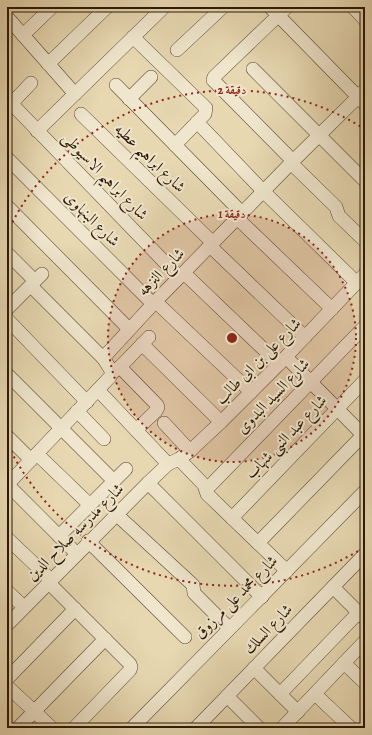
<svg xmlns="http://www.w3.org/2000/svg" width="372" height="735" font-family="Alegreya,Amiri,serif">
<rect width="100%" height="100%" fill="#e7d8b2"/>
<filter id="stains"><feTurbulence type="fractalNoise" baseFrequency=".005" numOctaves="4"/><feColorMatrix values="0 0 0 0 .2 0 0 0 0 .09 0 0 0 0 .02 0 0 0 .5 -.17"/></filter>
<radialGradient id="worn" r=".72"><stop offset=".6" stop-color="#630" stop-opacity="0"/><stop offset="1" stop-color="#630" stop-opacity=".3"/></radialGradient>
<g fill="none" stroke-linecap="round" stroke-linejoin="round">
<defs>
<g id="minor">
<path d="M 270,7 L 365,104"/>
<path d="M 287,7 L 214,77 L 213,80 L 293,161"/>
<path d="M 353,7 L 365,20"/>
<path d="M 7,17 L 75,94"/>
<path d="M 23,35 L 52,7"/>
<path d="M 133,37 L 206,108 L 205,114 L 175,145"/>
<path d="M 177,50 L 223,7"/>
<path d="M 48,64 L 107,7"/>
<path d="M 253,69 L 365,181"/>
<path d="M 116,85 L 242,213"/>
<path d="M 7,99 L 179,277"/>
<path d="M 129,99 L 151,77"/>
<path d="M 11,104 L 31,83"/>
<path d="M 81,114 L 213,243"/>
<path d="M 197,122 L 263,191 L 357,283"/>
<path d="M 37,131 L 164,7"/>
<path d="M 7,158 L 153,304"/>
<path d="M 291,163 L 336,207 L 339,216 L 365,241"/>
<path d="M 7,206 L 129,329"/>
<path d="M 237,218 L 332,309"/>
<path d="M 210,246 L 305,337"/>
<path d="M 7,253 L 33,279 L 32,284 L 33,288 L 104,359"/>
<path d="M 184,273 L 279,364"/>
<path d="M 156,302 L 251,392"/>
<path d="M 7,309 L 42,274"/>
<path d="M 7,319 L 87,402"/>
<path d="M 142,344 L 221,422"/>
<path d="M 286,357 L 365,437"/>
<path d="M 120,367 L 157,405 L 158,407 L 156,411 L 136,430"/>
<path d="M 113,372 L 120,367 L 149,337"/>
<path d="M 7,374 L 114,481"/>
<path d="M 98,390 L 168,464"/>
<path d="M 77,411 L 104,439"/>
<path d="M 164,423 L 190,451"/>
<path d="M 7,436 L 31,460"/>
<path d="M 37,454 L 90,505"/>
<path d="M 179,459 L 204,485 L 207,494 L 287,571"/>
<path d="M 148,483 L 262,597"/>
<path d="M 7,484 L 77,554"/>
<path d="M 7,485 L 110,377 L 112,372 L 104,359 L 105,356 L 153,304 L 291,163 L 365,90"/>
<path d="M 206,490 L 365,326"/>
<path d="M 116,514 L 193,585 L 194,593 L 229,628"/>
<path d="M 232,518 L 365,380"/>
<path d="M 59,536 L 126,469"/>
<path d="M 7,538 L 51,580"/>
<path d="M 88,541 L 185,637"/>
<path d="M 258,543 L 365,433"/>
<path d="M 48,582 L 130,664 L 131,667 L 130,670 L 74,728"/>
<path d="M 333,587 L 365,619"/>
<path d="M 7,591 L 24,607"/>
<path d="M 7,625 L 148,483 L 168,464 L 179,459 L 190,451 L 221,422 L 279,364 L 365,274"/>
<path d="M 344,663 L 365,683"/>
<path d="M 254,668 L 298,712"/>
<path d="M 7,679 L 75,609"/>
<path d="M 7,686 L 52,728"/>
<path d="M 280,694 L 358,613"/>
<path d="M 315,694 L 351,728"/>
<path d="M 227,696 L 259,728"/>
<path d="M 18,728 L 105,639"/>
<path d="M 132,728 L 365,491"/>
<path d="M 196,728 L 365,554"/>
<path d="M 282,728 L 365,641"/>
</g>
</defs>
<!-- minor casing -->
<use href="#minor" stroke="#5a4730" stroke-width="14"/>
<!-- minor -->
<use href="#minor" stroke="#efe6cd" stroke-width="13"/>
</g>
<!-- distance rings -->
<circle cx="232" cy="338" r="124" fill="#8f2418" fill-opacity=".12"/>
<g fill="none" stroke="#8f2418" stroke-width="2" stroke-dasharray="2 4">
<circle cx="232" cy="338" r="124"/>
<path d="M363 548A248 248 0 0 1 7 443M7 233A248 248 0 0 1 363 128"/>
</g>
<g text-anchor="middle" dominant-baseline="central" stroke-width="4" stroke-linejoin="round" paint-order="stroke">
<!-- street labels -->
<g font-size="16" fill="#2b1704" stroke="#efe6cd">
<text transform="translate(150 158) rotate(44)">شارع ابراهيم عطيه</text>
<text transform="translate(105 176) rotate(46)">شارع ابراهيم الاسيوطى</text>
<text transform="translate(92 219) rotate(45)">شارع البنهاوى</text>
<text transform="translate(161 272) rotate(-46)">شارع النزهه</text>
<text transform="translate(258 361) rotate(-45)">شارع على بن ابى طالب</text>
<text transform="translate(273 396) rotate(-46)">شارع السيد البدوى</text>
<text transform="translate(286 437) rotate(-46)">شارع عبد النبى شهاب</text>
<text transform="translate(75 532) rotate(-45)">شارع مدرسه صلاح الدين</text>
<text transform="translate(236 597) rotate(-45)">شارع محمد على مرزوق</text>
<text transform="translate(268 629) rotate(-46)">شارع السلك</text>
</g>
</g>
<circle cx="232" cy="338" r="6" fill="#8f2418" stroke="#efe6cd" stroke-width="2"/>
<g font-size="12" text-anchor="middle" font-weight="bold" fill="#8f2418" stroke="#efe6cd" stroke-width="4" stroke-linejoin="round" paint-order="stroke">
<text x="232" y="94">2 دقيقة</text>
<text x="232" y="218">1 دقيقة</text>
</g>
<!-- margin -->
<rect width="372" height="735" fill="none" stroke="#e7d8b2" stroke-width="24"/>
<rect x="8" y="8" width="356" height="719" fill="none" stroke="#2b1704" stroke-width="2"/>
<rect x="12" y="12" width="348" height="711" fill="none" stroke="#2b1704"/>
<rect width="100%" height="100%" filter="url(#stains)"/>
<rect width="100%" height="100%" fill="url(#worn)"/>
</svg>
